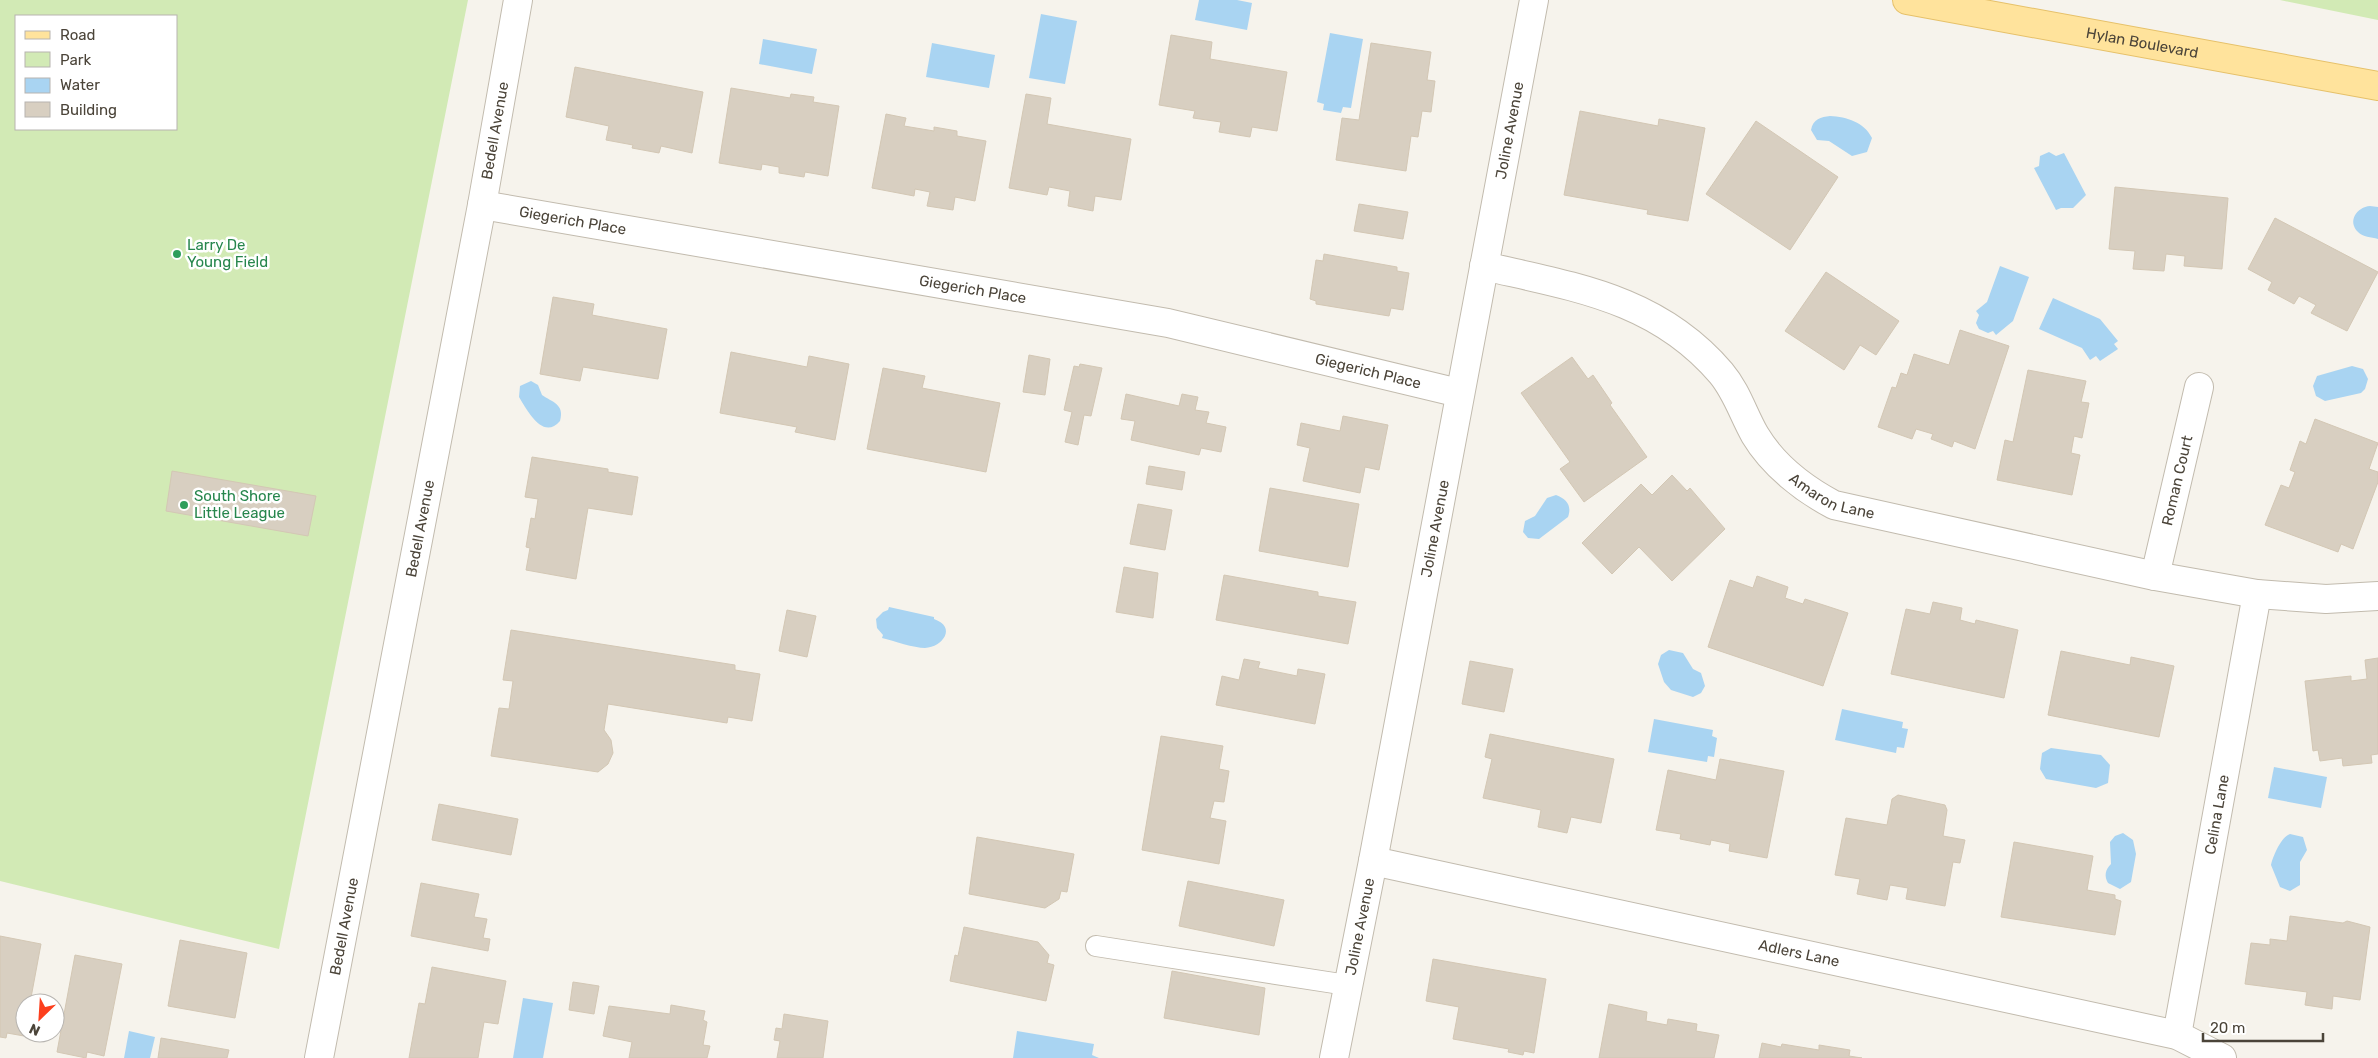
<svg xmlns="http://www.w3.org/2000/svg" width="2378" height="1058" font-family="Rubik,sans-serif">
<rect width="100%" height="100%" fill="#f6f3ec"/>
<!-- green -->
<g fill="#d2eab5" fill-rule="evenodd">
<path d="M 0,0 L 468,0 L 279,949 L 0,881 ZM 16,16 L 176,16 L 176,129 L 16,129 Z"/>
<path d="M 2280,0 L 2378,0 L 2378,20 Z"/>
</g>
<!-- water -->
<g fill="#a9d4f2">
<path d="M 1199,0 L 1237,0 L 1252,3 L 1247,30 L 1195,20 Z"/>
<path d="M 1041,14 L 1077,21 L 1065,84 L 1029,78 Z"/>
<path d="M 1330,33 L 1363,39 L 1351,108 L 1343,107 L 1341,113 L 1323,110 L 1324,104 L 1317,102 Z"/>
<path d="M 763,39 L 817,49 L 812,74 L 759,64 Z"/>
<path d="M 932,43 L 995,55 L 989,88 L 926,77 Z"/>
<path d="M 1830,116 C 1847,117 1864,122 1872,138 L 1867,152 L 1852,156 L 1829,141 L 1817,140 L 1811,130 C 1813,119 1821,117 1830,116 Z"/>
<path d="M 2049,152 L 2056,156 L 2064,153 L 2086,195 L 2073,208 L 2061,208 L 2056,210 L 2034,168 L 2039,166 L 2040,156 Z"/>
<path d="M 2370,206 L 2378,207 L 2378,239 C 2371,237 2363,237 2358,232 C 2347,221 2357,207 2370,206 Z"/>
<path d="M 2000,266 L 2029,277 L 2013,321 L 1996,335 L 1993,331 L 1988,333 L 1979,329 L 1976,323 L 1979,315 L 1976,311 L 1987,302 Z"/>
<path d="M 2053,298 L 2100,319 L 2118,341 L 2114,344 L 2118,349 L 2100,361 L 2096,356 L 2090,360 L 2082,348 L 2039,329 Z"/>
<path d="M 2352,366 L 2363,369 L 2368,379 L 2365,389 L 2361,393 L 2325,401 L 2316,396 L 2313,386 L 2317,376 Z"/>
<path d="M 531,381 L 538,385 L 542,395 C 552,402 565,404 560,421 C 543,441 527,410 519,397 L 520,386 Z"/>
<path d="M 1556,495 C 1567,499 1572,506 1568,517 L 1539,539 L 1528,538 L 1523,532 L 1525,521 L 1535,516 L 1547,498 Z"/>
<path d="M 889,607 L 934,617 L 934,619 C 957,627 943,647 925,648 C 914,648 894,641 882,638 L 883,635 L 877,628 L 876,619 L 883,612 L 888,610 Z"/>
<path d="M 1669,650 L 1683,653 L 1693,669 L 1701,673 L 1705,686 L 1701,693 L 1693,697 L 1671,690 L 1664,682 L 1658,664 L 1661,655 Z"/>
<path d="M 1842,709 L 1903,722 L 1902,728 L 1908,729 L 1904,748 L 1897,747 L 1896,753 L 1835,740 Z"/>
<path d="M 1654,719 L 1713,730 L 1712,736 L 1717,738 L 1714,757 L 1708,756 L 1707,762 L 1648,752 Z"/>
<path d="M 2051,748 L 2101,755 L 2110,765 L 2108,783 L 2096,788 L 2046,779 L 2040,769 L 2042,753 Z"/>
<path d="M 2274,767 L 2327,777 L 2321,808 L 2268,798 Z"/>
<path d="M 2123,833 L 2133,840 L 2136,854 L 2131,882 L 2120,889 L 2108,883 C 2104,876 2105,870 2111,864 L 2110,842 L 2115,836 Z"/>
<path d="M 2290,834 L 2303,837 L 2307,850 L 2300,862 L 2300,885 L 2290,891 L 2280,887 L 2271,865 C 2273,856 2281,837 2290,834 Z"/>
<path d="M 523,998 L 553,1003 L 543,1058 L 513,1058 Z"/>
<path d="M 129,1031 L 155,1037 L 150,1058 L 124,1058 Z"/>
<path d="M 1017,1031 L 1094,1044 L 1092,1055 L 1099,1058 L 1013,1058 Z"/>
</g>
<!-- building -->
<g fill="#d8cfc1" stroke="#d3c7b4">
<path d="M 1171,35 L 1212,42 L 1210,59 L 1287,72 L 1277,131 L 1252,127 L 1250,137 L 1219,132 L 1221,122 L 1193,118 L 1195,111 L 1159,105 Z"/>
<path d="M 1371,43 L 1431,52 L 1427,80 L 1435,81 L 1431,112 L 1422,111 L 1418,137 L 1411,136 L 1406,171 L 1336,160 L 1342,118 L 1359,120 Z"/>
<path d="M 575,67 L 703,92 L 692,153 L 661,146 L 659,153 L 632,148 L 633,145 L 606,140 L 609,126 L 566,117 Z"/>
<path d="M 731,88 L 790,98 L 791,94 L 814,97 L 813,102 L 839,106 L 828,176 L 805,172 L 804,177 L 779,173 L 779,167 L 762,164 L 761,170 L 719,163 Z"/>
<path d="M 1026,94 L 1051,98 L 1047,124 L 1131,139 L 1121,200 L 1095,196 L 1093,211 L 1068,206 L 1070,191 L 1049,187 L 1047,195 L 1009,188 Z"/>
<path d="M 1580,111 L 1658,126 L 1659,119 L 1705,128 L 1688,221 L 1647,214 L 1648,210 L 1564,195 Z"/>
<path d="M 886,114 L 906,118 L 904,126 L 934,131 L 934,127 L 957,131 L 957,136 L 986,141 L 975,201 L 955,197 L 953,210 L 927,206 L 930,192 L 915,189 L 914,196 L 872,188 Z"/>
<path d="M 1756,121 L 1838,177 L 1790,250 L 1706,194 Z"/>
<path d="M 2115,187 L 2228,198 L 2222,269 L 2184,266 L 2185,256 L 2166,254 L 2164,271 L 2133,269 L 2135,251 L 2109,249 Z"/>
<path d="M 1359,204 L 1408,212 L 1403,239 L 1354,231 Z"/>
<path d="M 2275,218 L 2378,272 L 2347,331 L 2311,313 L 2316,305 L 2299,296 L 2294,304 L 2268,290 L 2272,282 L 2248,269 Z"/>
<path d="M 1324,254 L 1397,267 L 1397,271 L 1409,273 L 1403,310 L 1391,308 L 1389,316 L 1316,304 L 1316,301 L 1310,299 L 1316,260 L 1323,261 Z"/>
<path d="M 1826,272 L 1899,321 L 1876,355 L 1860,345 L 1844,370 L 1785,331 Z"/>
<path d="M 553,297 L 594,304 L 592,315 L 667,329 L 658,379 L 583,367 L 580,381 L 540,374 Z"/>
<path d="M 1960,330 L 2009,346 L 1975,449 L 1954,441 L 1952,447 L 1931,439 L 1933,434 L 1916,429 L 1912,439 L 1878,427 L 1892,387 L 1896,388 L 1901,373 L 1907,375 L 1914,354 L 1949,365 Z"/>
<path d="M 731,352 L 807,367 L 809,356 L 849,364 L 835,440 L 795,432 L 797,427 L 720,413 Z"/>
<path d="M 1029,355 L 1050,359 L 1045,395 L 1023,392 Z"/>
<path d="M 1572,357 L 1588,379 L 1593,375 L 1612,403 L 1610,405 L 1647,457 L 1584,502 L 1560,469 L 1570,462 L 1521,393 Z"/>
<path d="M 1080,364 L 1102,368 L 1091,416 L 1084,415 L 1078,445 L 1065,442 L 1072,412 L 1064,410 L 1074,366 L 1079,367 Z"/>
<path d="M 883,368 L 925,376 L 922,388 L 1000,403 L 986,472 L 867,449 Z"/>
<path d="M 2028,370 L 2086,381 L 2081,402 L 2089,403 L 2082,438 L 2074,436 L 2071,453 L 2080,455 L 2072,495 L 1997,480 L 2005,440 L 2013,442 Z"/>
<path d="M 1126,394 L 1179,406 L 1182,394 L 1198,397 L 1195,410 L 1209,412 L 1206,423 L 1226,427 L 1221,452 L 1201,448 L 1199,455 L 1131,440 L 1135,421 L 1121,419 Z"/>
<path d="M 1343,416 L 1388,425 L 1379,470 L 1365,467 L 1360,493 L 1303,481 L 1310,448 L 1297,445 L 1301,423 L 1340,431 Z"/>
<path d="M 2315,419 L 2378,443 L 2369,469 L 2378,472 L 2378,482 L 2353,549 L 2341,544 L 2338,552 L 2265,525 L 2281,485 L 2289,488 L 2295,472 L 2290,470 L 2300,441 L 2306,444 Z"/>
<path d="M 532,457 L 608,469 L 608,472 L 638,477 L 632,515 L 588,508 L 576,579 L 526,570 L 530,548 L 526,547 L 531,518 L 535,519 L 538,499 L 525,497 Z"/>
<path d="M 1149,466 L 1185,472 L 1182,490 L 1146,484 Z"/>
<path d="M 172,471 L 316,496 L 308,536 L 166,511 Z"/>
<path d="M 1672,475 L 1687,491 L 1690,488 L 1725,529 L 1672,581 L 1639,547 L 1612,574 L 1582,543 L 1641,484 L 1652,495 Z"/>
<path d="M 1270,488 L 1359,504 L 1348,567 L 1259,551 Z"/>
<path d="M 1138,504 L 1172,510 L 1165,550 L 1130,544 Z"/>
<path d="M 1124,567 L 1158,573 L 1153,618 L 1116,612 Z"/>
<path d="M 1224,575 L 1318,592 L 1318,596 L 1356,602 L 1348,644 L 1216,620 Z"/>
<path d="M 1757,576 L 1788,587 L 1785,598 L 1803,604 L 1805,599 L 1848,613 L 1823,686 L 1708,647 L 1730,580 L 1753,588 Z"/>
<path d="M 1933,602 L 1962,608 L 1960,620 L 1975,624 L 1976,620 L 2018,630 L 2004,698 L 1891,674 L 1906,609 L 1930,614 Z"/>
<path d="M 787,610 L 816,616 L 807,657 L 779,651 Z"/>
<path d="M 511,630 L 735,665 L 735,670 L 760,674 L 752,721 L 728,717 L 727,723 L 608,704 L 604,730 L 611,740 L 613,753 L 608,764 L 598,772 L 491,756 L 499,708 L 509,709 L 513,681 L 503,680 Z"/>
<path d="M 2061,651 L 2130,665 L 2131,657 L 2174,666 L 2159,737 L 2048,715 Z"/>
<path d="M 2378,658 L 2378,754 L 2371,755 L 2372,763 L 2343,766 L 2342,758 L 2320,761 L 2318,750 L 2313,751 L 2305,681 L 2351,676 L 2351,681 L 2367,679 L 2365,660 Z"/>
<path d="M 1244,659 L 1260,662 L 1258,668 L 1297,676 L 1298,669 L 1325,674 L 1315,724 L 1216,705 L 1222,676 L 1239,680 Z"/>
<path d="M 1470,661 L 1513,669 L 1504,712 L 1462,704 Z"/>
<path d="M 1490,734 L 1614,759 L 1601,823 L 1571,817 L 1567,833 L 1538,827 L 1541,810 L 1483,798 L 1492,759 L 1485,757 Z"/>
<path d="M 1161,736 L 1223,746 L 1219,769 L 1229,771 L 1224,802 L 1214,801 L 1210,818 L 1226,821 L 1219,864 L 1142,850 Z"/>
<path d="M 1720,759 L 1784,771 L 1767,858 L 1729,851 L 1730,844 L 1711,840 L 1710,845 L 1680,839 L 1681,834 L 1656,830 L 1668,770 L 1716,780 Z"/>
<path d="M 1898,795 L 1945,805 L 1947,810 L 1943,836 L 1965,840 L 1960,863 L 1953,862 L 1945,906 L 1906,899 L 1908,888 L 1890,885 L 1887,900 L 1857,894 L 1860,879 L 1835,875 L 1846,818 L 1887,825 L 1892,799 Z"/>
<path d="M 439,804 L 518,819 L 511,855 L 432,840 Z"/>
<path d="M 977,837 L 1074,854 L 1067,892 L 1061,891 L 1059,899 L 1045,908 L 969,894 Z"/>
<path d="M 2014,842 L 2093,856 L 2087,890 L 2115,895 L 2115,899 L 2121,901 L 2115,935 L 2001,917 Z"/>
<path d="M 1188,881 L 1284,900 L 1274,946 L 1179,926 Z"/>
<path d="M 421,883 L 479,894 L 474,917 L 487,919 L 483,938 L 490,939 L 488,951 L 411,936 Z"/>
<path d="M 2290,916 L 2343,923 L 2347,921 L 2370,927 L 2360,1000 L 2333,996 L 2332,1009 L 2305,1005 L 2307,992 L 2245,984 L 2251,943 L 2270,945 L 2270,939 L 2287,941 Z"/>
<path d="M 964,927 L 1038,942 L 1049,955 L 1047,963 L 1054,965 L 1046,1001 L 950,981 L 955,955 L 958,956 Z"/>
<path d="M 0,936 L 41,944 L 30,1003 L 25,1003 L 24,1036 L 7,1033 L 6,1038 L 0,1037 Z"/>
<path d="M 180,940 L 247,953 L 235,1018 L 168,1006 Z"/>
<path d="M 75,955 L 122,964 L 104,1056 L 87,1052 L 86,1058 L 57,1052 Z"/>
<path d="M 1433,959 L 1546,979 L 1534,1053 L 1524,1051 L 1523,1055 L 1508,1052 L 1509,1049 L 1453,1039 L 1459,1007 L 1426,1001 Z"/>
<path d="M 432,967 L 506,981 L 498,1024 L 484,1022 L 478,1058 L 409,1058 L 419,1003 L 425,1004 Z"/>
<path d="M 1172,971 L 1265,988 L 1259,1035 L 1164,1018 Z"/>
<path d="M 573,982 L 599,986 L 594,1014 L 569,1010 Z"/>
<path d="M 1609,1004 L 1647,1012 L 1646,1021 L 1667,1025 L 1668,1019 L 1697,1024 L 1696,1031 L 1719,1035 L 1714,1058 L 1599,1058 Z"/>
<path d="M 671,1005 L 705,1011 L 703,1020 L 707,1022 L 703,1045 L 710,1046 L 707,1058 L 629,1058 L 632,1042 L 603,1036 L 609,1006 L 670,1014 Z"/>
<path d="M 784,1014 L 828,1021 L 823,1058 L 777,1058 L 780,1041 L 774,1040 L 776,1028 L 782,1029 Z"/>
<path d="M 161,1038 L 229,1050 L 227,1058 L 158,1058 Z"/>
<path d="M 1762,1043 L 1781,1047 L 1782,1044 L 1819,1050 L 1819,1045 L 1850,1050 L 1849,1056 L 1862,1058 L 1759,1058 Z"/>
</g>
<g fill="none" stroke-linecap="round" stroke-linejoin="round">
<defs>
<path id="lane" d="M 1096,946 L 1347,985"/>
<g id="street">
<path id="s1" d="M 482,205 L 1168,323 L 1459,393"/>
<path id="s2" d="M 1484,266 C 1574,287 1657,298 1721,373 C 1737,392 1743,414 1755,435 C 1773,465 1804,489 1834,505 L 2155,576 L 2257,594 L 2326,599 L 2378,596"/>
<path id="s3" d="M 2155,576 L 2199,387"/>
<path id="s4" d="M 1373,861 L 2177,1035 L 2222,1058"/>
<path id="s5" d="M 2177,1035 L 2257,594"/>
<path id="s6" d="M 319,1058 L 482,205 L 518,0"/>
<path id="s7" d="M 1334,1058 L 1373,861 L 1534,0"/>
</g>
<g id="primary">
<path id="s8" d="M 1907,0 L 2378,86"/>
</g>
</defs>
<!-- lane casing -->
<use href="#lane" stroke="#c2bbae" stroke-width="22"/>
<!-- street casing -->
<use href="#street" stroke="#c2bbae" stroke-width="30"/>
<!-- primary casing -->
<use href="#primary" stroke="#e6c16a" stroke-width="30"/>
<!-- lane -->
<use href="#lane" stroke="#fff" stroke-width="20"/>
<!-- street -->
<use href="#street" stroke="#fff" stroke-width="28"/>
<!-- primary -->
<use href="#primary" stroke="#ffe39c" stroke-width="28"/>
</g>
<!-- markers -->
<g fill="#2e9e5b" stroke="#fff" stroke-width="2">
<circle cx="177" cy="254" r="5"/>
<circle cx="184" cy="505" r="5"/>
</g>
<g text-anchor="middle" dominant-baseline="central" stroke-width="5" stroke-linejoin="round" paint-order="stroke">
<!-- street labels -->
<g font-size="15" fill="#4b4439" stroke="#fff">
<text stroke="none"><textPath href="#s8" startOffset="239">Hylan Boulevard</textPath></text>
<text stroke="none"><textPath href="#s6" startOffset="944">Bedell Avenue</textPath></text>
<text stroke="none"><textPath href="#s7" startOffset="944">Joline Avenue</textPath></text>
<text stroke="none"><textPath href="#s1" startOffset="92">Giegerich Place</textPath></text>
<text stroke="none"><textPath href="#s1" startOffset="498">Giegerich Place</textPath></text>
<text stroke="none"><textPath href="#s1" startOffset="902">Giegerich Place</textPath></text>
<text stroke="none"><textPath href="#s3" startOffset="98">Roman Court</textPath></text>
<text stroke="none"><textPath href="#s2" startOffset="438">Amaron Lane</textPath></text>
<text stroke="none"><textPath href="#s6" startOffset="539">Bedell Avenue</textPath></text>
<text stroke="none"><textPath href="#s7" startOffset="539">Joline Avenue</textPath></text>
<text stroke="none"><textPath href="#s5" startOffset="224">Celina Lane</textPath></text>
<text stroke="none"><textPath href="#s6" startOffset="134">Bedell Avenue</textPath></text>
<text stroke="none"><textPath href="#s7" startOffset="134">Joline Avenue</textPath></text>
<text stroke="none"><textPath href="#s4" startOffset="436">Adlers Lane</textPath></text>
</g>
<!-- leisure labels -->
<g font-size="15" fill="#27864d" stroke="#fff" text-anchor="start">
<text x="187" y="245">Larry De<tspan x="187" dy="17">Young Field</tspan></text>
<text x="194" y="496">South Shore<tspan x="194" dy="17">Little League</tspan></text>
</g>
</g>
<!-- legend -->
<rect x="15" y="15" width="162" height="115" fill="#ffffff" stroke="#b7b4b0"/>
<rect x="25" y="31" width="25" height="8" fill="#ffe39c" stroke="#b7b4b0"/>
<text x="60" y="40" font-size="15" fill="#4b4439">Road</text>
<rect x="25" y="52" width="25" height="15" fill="#d2eab5" stroke="#b7b4b0"/>
<text x="60" y="65" font-size="15" fill="#4b4439">Park</text>
<rect x="25" y="78" width="25" height="15" fill="#a9d4f2" stroke="#b7b4b0"/>
<text x="60" y="90" font-size="15" fill="#4b4439">Water</text>
<rect x="25" y="102" width="25" height="15" fill="#d8cfc1" stroke="#b7b4b0"/>
<text x="60" y="115" font-size="15" fill="#4b4439">Building</text>
<!-- north arrow -->
<g transform="translate(40 1018) rotate(205)"><circle r="24" fill="#ffffff" stroke="#b7b4b0"/>
<path d="M0-4L9 19L0 12L-9 19Z" fill="#fc3f1d"/>
<text y="-8" font-size="14" font-weight="bold" text-anchor="middle" fill="#4b4439">N</text>
</g>
<!-- scale -->
<path d="M2203 1033v8h120v-8" fill="none" stroke="#4b4439" stroke-width="2.5"/>
<text x="2210" y="1033" font-size="15" fill="#4b4439" stroke="#ffffff" stroke-width="4" paint-order="stroke">20 m</text>
</svg>
